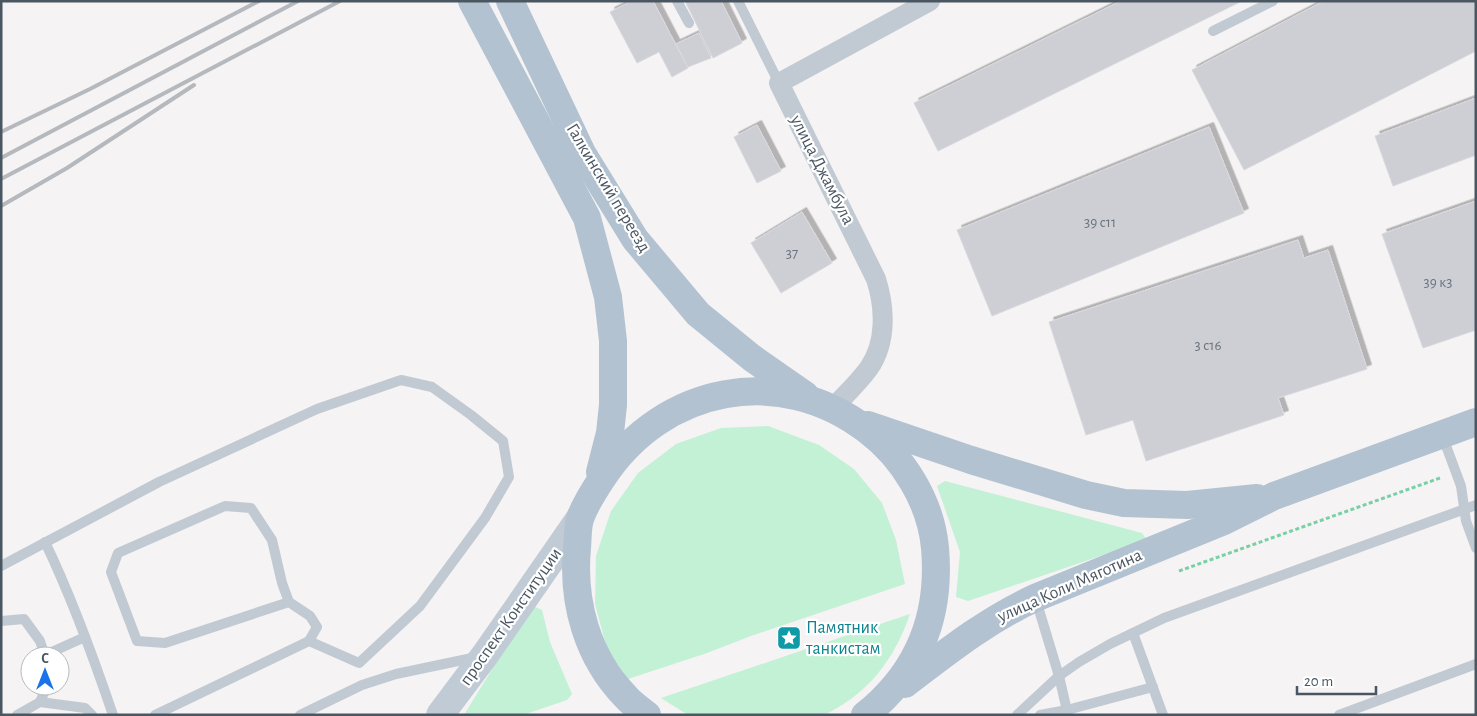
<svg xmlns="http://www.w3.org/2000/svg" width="1477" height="716" font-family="'Alegreya Sans',sans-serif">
<defs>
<filter id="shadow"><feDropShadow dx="4.5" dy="-4.5" stdDeviation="0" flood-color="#0004"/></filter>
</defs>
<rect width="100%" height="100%" fill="#f5f3f3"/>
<!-- green -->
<g fill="#c3f1d5">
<path d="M 768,426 L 819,445 L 854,469 L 882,503 L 896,540 L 905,584 L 751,636 L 707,653 L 628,679 L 607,649 L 595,604 L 596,556 L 611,511 L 638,473 L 676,444 L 721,428 Z"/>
<path d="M 945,481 L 1142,533 L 1147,540 L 968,601 L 956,597 L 960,552 L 937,486 Z"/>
<path d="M 533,606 L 542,610 L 550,642 L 572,694 L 567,700 L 523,715 L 464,715 L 519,625 Z"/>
<path d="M 910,614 C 894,660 869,693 824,715 L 688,715 L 661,698 Z"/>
</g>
<!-- building -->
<g fill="#cdcfd5" stroke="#d7d9de" filter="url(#shadow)">
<path d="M 628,1 L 653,1 L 688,68 L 672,77 L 659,52 L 637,63 L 610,12 L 628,3 Z"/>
<path d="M 685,1 L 721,1 L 742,43 L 713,58 Z"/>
<path d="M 1121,1 L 1242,1 L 938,151 L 914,103 Z"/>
<path d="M 1324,1 L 1475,1 L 1476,51 L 1244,170 L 1192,70 Z"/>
<path d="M 699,33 L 711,58 L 688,67 L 676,44 Z"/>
<path d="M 1476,98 L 1476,155 L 1393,186 L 1375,136 Z"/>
<path d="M 757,125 L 781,171 L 757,183 L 734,137 Z"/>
<path d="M 1209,127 L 1244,213 L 992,316 L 957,230 Z"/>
<path d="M 1476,201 L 1476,330 L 1423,348 L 1382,234 Z"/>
<path d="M 802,212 L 832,263 L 781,293 L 751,243 Z"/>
<path d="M 1298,240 L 1304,258 L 1328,250 L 1367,369 L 1278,398 L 1284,415 L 1146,461 L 1133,420 L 1086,435 L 1049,322 Z"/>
</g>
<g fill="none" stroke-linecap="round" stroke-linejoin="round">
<!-- path -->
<path stroke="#7ad0a6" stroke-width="3" stroke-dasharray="4 2.5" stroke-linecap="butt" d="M 1179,571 L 1440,478"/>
<!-- service -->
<g stroke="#c1cad2" stroke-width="10">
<path d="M 677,1 L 689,23"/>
<path d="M 738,1 L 779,83"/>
<path d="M 1213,31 L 1273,1"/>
<path d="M 1442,435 L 1461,486 L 1466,521 L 1476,548"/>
<path d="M 45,542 C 72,598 93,656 113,715"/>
<path d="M 1,566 L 159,482 L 317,409 L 401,380 L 432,387 L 471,415 L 503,441 L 509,477 L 485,518 L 420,606 L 359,663 L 309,641 L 155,715"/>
<path d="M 1036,600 L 1059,676 L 1068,715"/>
<path d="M 289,602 L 282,583 L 272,540 L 251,508 L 225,506 L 118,553 L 111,572 L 137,641 L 165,643 L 289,602 L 310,616 L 317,627 L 309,641"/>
<path d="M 1,621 L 24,619 L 40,641 L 45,656"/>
<path d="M 1133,633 L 1163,715"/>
<path d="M 45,655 L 85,637"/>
<path d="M 40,702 L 47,686"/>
<path d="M 17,715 L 40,702 L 85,708 L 92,715"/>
<path d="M 300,715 L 362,685 L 396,674 L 477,657"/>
<path d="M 1017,715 L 1059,676 L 1079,662 L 1110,644 L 1164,618 L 1476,505"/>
<path d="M 1040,715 L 1067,710 L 1153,687"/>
<path d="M 1339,715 L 1476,664"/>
</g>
<!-- minor -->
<path stroke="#c1cad2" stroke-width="20" d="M 833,408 C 845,395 859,382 869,368 C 887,342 885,307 876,279 L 779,83 L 930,1"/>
<!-- secondary -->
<path stroke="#c1cbd6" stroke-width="28" d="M 440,715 L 485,655 L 580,518"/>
<!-- primary -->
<g stroke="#b3c2d1" stroke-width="28">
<path d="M 472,1 L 587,218 L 608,297 L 613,341 L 613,405 L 610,433 L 600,472"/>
<path d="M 510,1 L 582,153 L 635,239 L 698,314 L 752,358 L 805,395"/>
<path d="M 868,425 L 971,460 L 1086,495 L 1124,503 L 1187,505 L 1257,498"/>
<path d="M 905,684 C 947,652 987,620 1035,598 L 1224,521 L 1274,496 L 1476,422"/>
<path d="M 647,715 C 640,709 632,704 626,697 C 587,657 572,602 577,548 C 578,538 577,525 581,516 C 586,503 595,489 603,477 C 663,386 780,363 867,430 C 903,457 931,502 935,548 C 941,616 919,672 865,715"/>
</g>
<!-- rail -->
<g stroke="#b5b8bd" stroke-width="4">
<path d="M 1,132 L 90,89 L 259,1"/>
<path d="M 1,158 L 298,1"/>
<path d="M 1,179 L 340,1"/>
<path d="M 1,206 L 67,168 L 194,85"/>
</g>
</g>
<!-- icons -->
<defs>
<symbol id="sight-square" viewBox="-11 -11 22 22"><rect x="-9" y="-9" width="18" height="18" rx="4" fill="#0f9aa8" stroke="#fff"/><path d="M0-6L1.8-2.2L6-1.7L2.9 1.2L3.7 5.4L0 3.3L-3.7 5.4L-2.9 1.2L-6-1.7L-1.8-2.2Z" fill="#fff"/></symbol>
</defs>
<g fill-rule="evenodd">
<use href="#sight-square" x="775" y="624" width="28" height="28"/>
</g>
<g text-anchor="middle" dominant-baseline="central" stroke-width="4.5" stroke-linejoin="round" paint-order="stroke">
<!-- number labels -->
<g font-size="15" fill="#6b747e">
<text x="1100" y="222">39 с11</text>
<text x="792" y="253">37</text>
<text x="1438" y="282">39 к3</text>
<text x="1208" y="345">3 с16</text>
</g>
<!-- street labels -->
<g font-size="18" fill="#4a5661" stroke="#fff">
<text transform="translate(822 170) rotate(63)">улица Джамбула</text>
<text transform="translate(608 188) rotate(59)">Галкинский переезд</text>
<text transform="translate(1070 586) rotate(-24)">улица Коли Мяготина</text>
<text transform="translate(511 617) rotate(-55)">проспект Конституции</text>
</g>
<!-- culture labels -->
<g font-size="18" fill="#0d838f" stroke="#fff" text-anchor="start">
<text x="806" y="628">Памятник<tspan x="806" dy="21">танкистам</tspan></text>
</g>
</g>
<!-- border -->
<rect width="1477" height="716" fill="none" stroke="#4a5661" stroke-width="5"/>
<!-- north arrow -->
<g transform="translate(45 671)"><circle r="24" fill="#ffffff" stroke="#b7bbc0"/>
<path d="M0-4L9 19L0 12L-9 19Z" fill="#1a73e8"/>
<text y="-8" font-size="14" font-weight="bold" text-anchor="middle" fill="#4a5661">С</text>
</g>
<!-- scale -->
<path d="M1297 686v8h79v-8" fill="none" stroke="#4a5661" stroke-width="2.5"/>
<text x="1304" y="686" font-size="15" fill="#4a5661" stroke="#ffffff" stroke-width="4" paint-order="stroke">20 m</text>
</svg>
